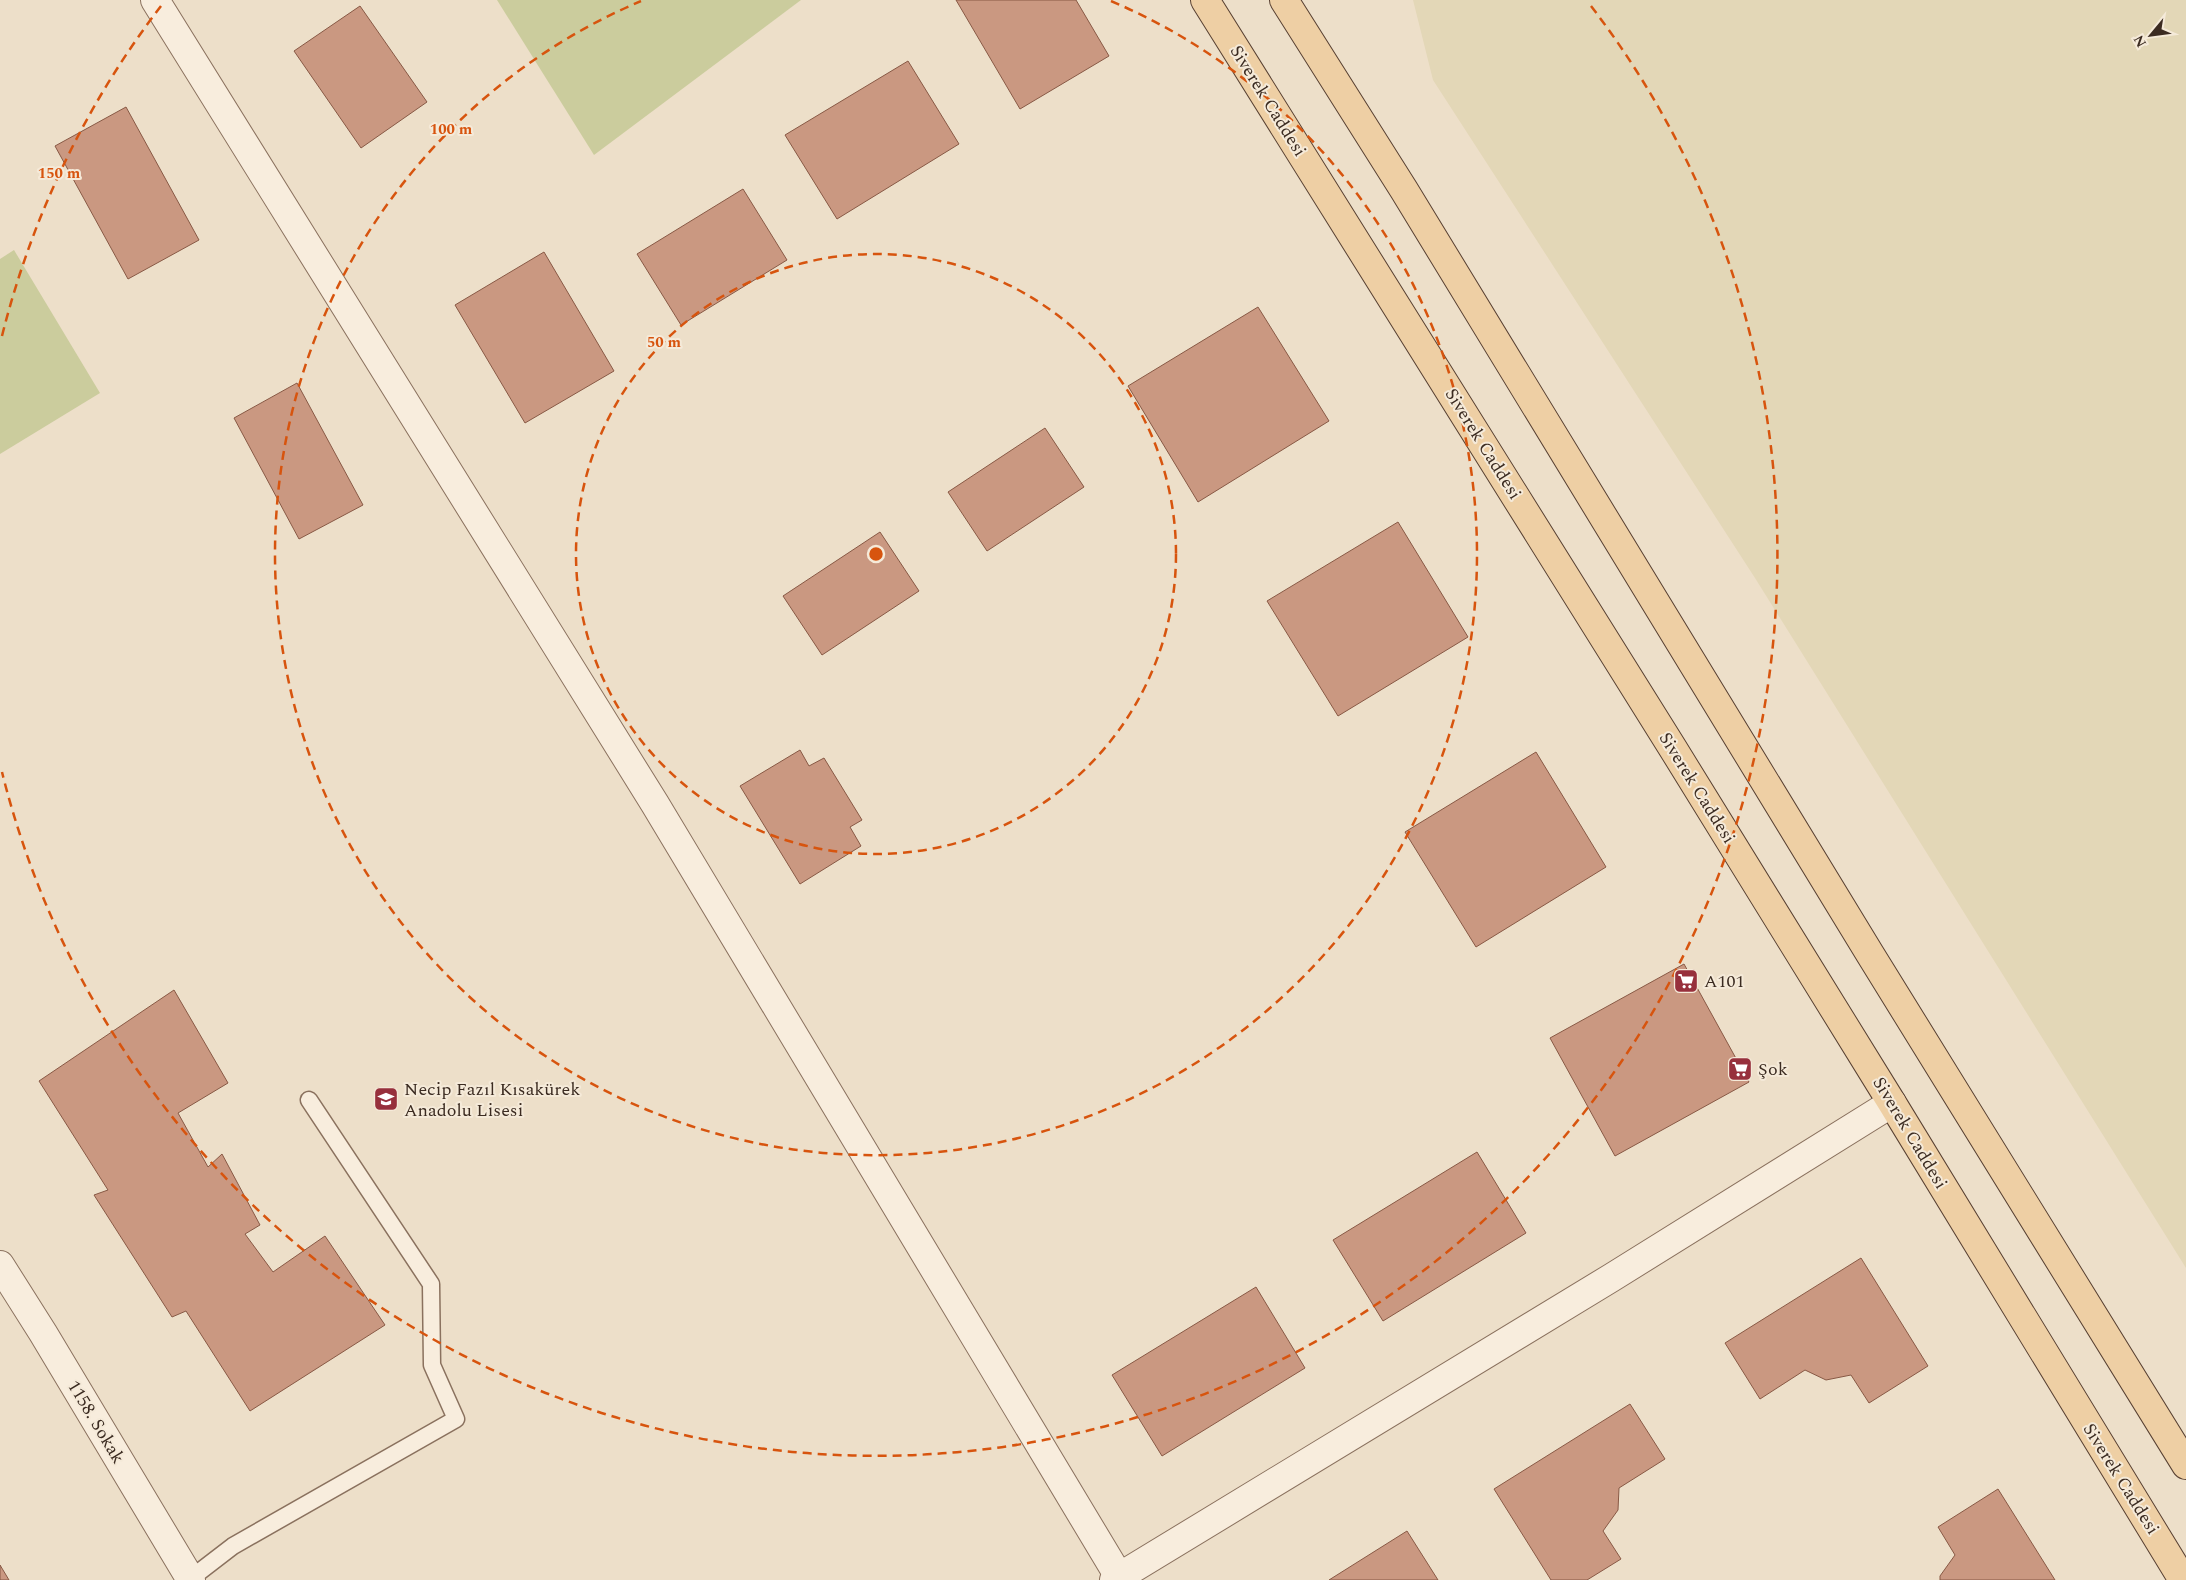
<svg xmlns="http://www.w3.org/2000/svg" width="2186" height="1580" font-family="Spectral,serif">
<rect width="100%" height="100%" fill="#eddfc9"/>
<!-- farmland -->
<path fill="#e3d7b7" d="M 1413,0 L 2186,0 L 2186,1268 L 1755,578 L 1433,80 Z"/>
<!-- green -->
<g fill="#cbcc9d">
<path d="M 497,0 L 801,0 L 594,155 Z"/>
<path d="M 14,250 L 100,393 L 0,454 L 0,259 Z"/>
</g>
<!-- building -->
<g fill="#ca9881" stroke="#885945">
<path d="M 956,0 L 1076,0 L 1109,56 L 1020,109 Z"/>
<path d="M 360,6 L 427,102 L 361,148 L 294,51 Z"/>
<path d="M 908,61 L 959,144 L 837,219 L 785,135 Z"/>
<path d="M 126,107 L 199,240 L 128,279 L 55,146 Z"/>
<path d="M 743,189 L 787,260 L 681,325 L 637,254 Z"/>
<path d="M 544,252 L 614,371 L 525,423 L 455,305 Z"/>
<path d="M 1258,307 L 1329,421 L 1198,502 L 1128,386 Z"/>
<path d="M 297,383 L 363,505 L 299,539 L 234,418 Z"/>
<path d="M 1045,428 L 1084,487 L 987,551 L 948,492 Z"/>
<path d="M 1398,522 L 1468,637 L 1338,716 L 1267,601 Z"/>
<path d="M 880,532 L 919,591 L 822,655 L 783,596 Z"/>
<path d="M 800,750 L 809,766 L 824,758 L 862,820 L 850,827 L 861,846 L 800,884 L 740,786 Z"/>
<path d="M 1536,752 L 1606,867 L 1476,947 L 1405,832 Z"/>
<path d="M 1684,964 L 1749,1082 L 1615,1156 L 1550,1038 Z"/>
<path d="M 174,990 L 228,1083 L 178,1113 L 208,1167 L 222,1154 L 260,1225 L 245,1234 L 273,1272 L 325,1236 L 385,1325 L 250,1411 L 186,1311 L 172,1317 L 94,1195 L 108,1190 L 39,1081 Z"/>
<path d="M 1477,1152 L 1526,1233 L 1383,1321 L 1333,1240 Z"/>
<path d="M 1861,1258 L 1928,1366 L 1869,1403 L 1851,1375 L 1826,1380 L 1805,1370 L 1760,1399 L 1725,1343 Z"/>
<path d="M 1256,1287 L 1305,1368 L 1162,1456 L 1112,1375 Z"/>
<path d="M 1630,1404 L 1665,1459 L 1619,1488 L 1618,1510 L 1603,1531 L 1621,1559 L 1587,1580 L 1551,1580 L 1494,1489 Z"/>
<path d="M 1998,1489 L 2055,1580 L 1940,1580 L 1940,1576 L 1955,1555 L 1938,1527 Z"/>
<path d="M 1407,1531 L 1438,1580 L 1329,1580 Z"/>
<path d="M 0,1565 L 9,1580 L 0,1580 Z"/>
</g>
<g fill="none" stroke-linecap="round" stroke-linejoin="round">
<defs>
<path id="service" d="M 190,1579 L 233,1546 L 456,1419 L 432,1365 L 431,1284 L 309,1100"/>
<g id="minor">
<path d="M 155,0 L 655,804 L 1121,1580"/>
<path d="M 1114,1580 L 1611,1278 L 1892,1103"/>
</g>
<path id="tertiary" d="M 0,1265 L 43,1333 L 191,1580"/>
<g id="primary">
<path d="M 1205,0 L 1672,747 L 1892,1103 L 2183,1580"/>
<path d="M 1284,0 L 1404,190 L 1870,954 L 2186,1465"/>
</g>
</defs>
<!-- service casing -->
<use href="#service" stroke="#8a715e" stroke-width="19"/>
<!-- minor casing -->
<use href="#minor" stroke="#8a715e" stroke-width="30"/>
<!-- tertiary casing -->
<use href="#tertiary" stroke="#8a715e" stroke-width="30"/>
<!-- primary casing -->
<use href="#primary" stroke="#584032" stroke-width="30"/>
<!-- service -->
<use href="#service" stroke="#f8eddd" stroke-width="16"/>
<!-- minor -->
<use href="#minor" stroke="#f8eddd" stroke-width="28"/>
<!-- tertiary -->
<use href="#tertiary" stroke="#f8eddd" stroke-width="28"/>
<!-- primary -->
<use href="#primary" stroke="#eecfa4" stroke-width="28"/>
</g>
<!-- distance rings -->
<g fill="none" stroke="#d7540e" stroke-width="2.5" stroke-dasharray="9 6">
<circle cx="876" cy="554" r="300"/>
<path d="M1111 1A601 601 0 1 1 641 1"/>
<path d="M2 336A901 901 0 0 1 161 6M1591 6A901 901 0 1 1 2 772"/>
</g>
<!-- icons -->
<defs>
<symbol id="supermarket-square" viewBox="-11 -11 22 22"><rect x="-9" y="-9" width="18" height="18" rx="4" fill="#97303c" stroke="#f5ead9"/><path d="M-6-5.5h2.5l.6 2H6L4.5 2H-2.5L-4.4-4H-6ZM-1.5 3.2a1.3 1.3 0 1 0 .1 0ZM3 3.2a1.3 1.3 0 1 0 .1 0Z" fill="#fff"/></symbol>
<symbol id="school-square" viewBox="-11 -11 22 22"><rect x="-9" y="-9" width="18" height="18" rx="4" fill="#97303c" stroke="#f5ead9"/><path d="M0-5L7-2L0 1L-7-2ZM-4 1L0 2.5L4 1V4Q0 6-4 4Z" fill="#fff"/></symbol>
</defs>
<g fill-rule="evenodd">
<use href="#supermarket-square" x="1672" y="967" width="28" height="28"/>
<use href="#supermarket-square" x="1726" y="1055" width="28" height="28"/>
<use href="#school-square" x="372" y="1085" width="28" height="28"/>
</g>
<g text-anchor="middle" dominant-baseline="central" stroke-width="4" stroke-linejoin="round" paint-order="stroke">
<!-- street labels -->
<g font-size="18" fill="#3b2b21" stroke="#f5ead9">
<text transform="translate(1268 101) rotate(58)">Siverek Caddesi</text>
<text transform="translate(1483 444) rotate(58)">Siverek Caddesi</text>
<text transform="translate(1697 788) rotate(58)">Siverek Caddesi</text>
<text transform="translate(1910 1133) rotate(59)">Siverek Caddesi</text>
<text transform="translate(96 1422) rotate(59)">1158. Sokak</text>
<text transform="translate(2121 1479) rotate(58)">Siverek Caddesi</text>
</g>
<!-- poi labels -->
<g font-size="18" fill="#3b2b21" stroke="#f5ead9" text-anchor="start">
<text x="1704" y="981">A101</text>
<text x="1758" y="1069">Şok</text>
<text x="404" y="1089">Necip Fazıl Kısakürek<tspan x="404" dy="21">Anadolu Lisesi</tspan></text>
</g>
</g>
<circle cx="876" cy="554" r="8" fill="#d7540e" stroke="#f5ead9" stroke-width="2.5"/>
<g font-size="15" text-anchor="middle" font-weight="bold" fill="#d7540e" stroke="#f5ead9" stroke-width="4" stroke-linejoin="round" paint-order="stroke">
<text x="451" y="134">100 m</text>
<text x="59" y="178">150 m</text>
<text x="664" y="347">50 m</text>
</g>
<!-- north arrow -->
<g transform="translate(2151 35) rotate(241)" stroke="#f5ead9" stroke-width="4" paint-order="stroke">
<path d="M0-4L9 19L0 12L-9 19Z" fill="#3b2b21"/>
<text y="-8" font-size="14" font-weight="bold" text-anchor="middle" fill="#3b2b21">N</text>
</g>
</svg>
